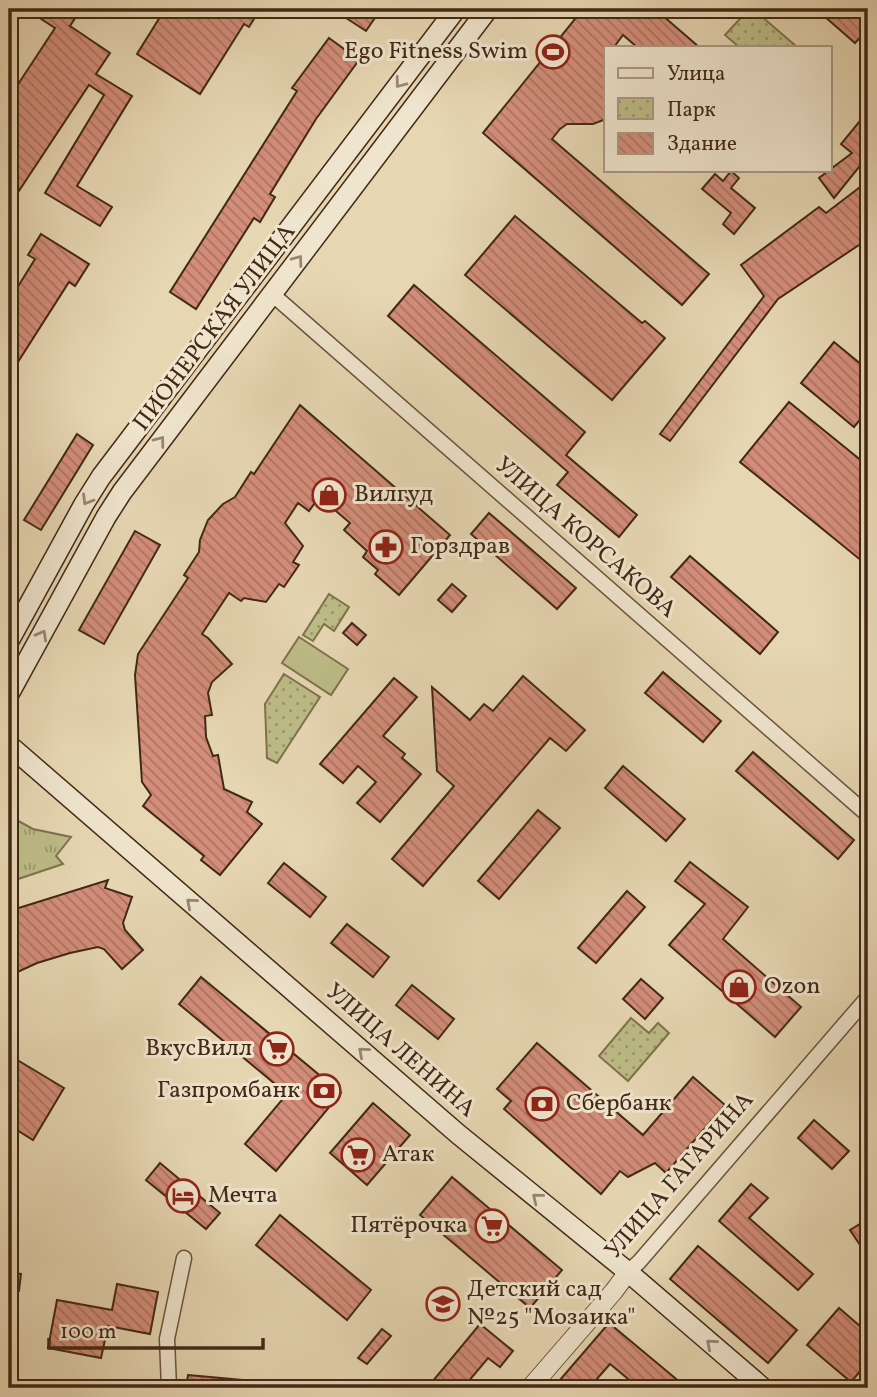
<svg xmlns="http://www.w3.org/2000/svg" width="877" height="1397" font-family="Vollkorn,serif">
<defs>
<pattern id="grass-tufts" width="24" height="20" patternUnits="userSpaceOnUse" patternTransform="scale(1.75)"><rect width="24" height="20" fill="#bdbc87"/><path d="M3 7l-1-3M5 7V3M7 7l1-3M15 17l-1-3M17 17v-4M19 17l1-3" fill="none" stroke="#9b996d"/></pattern>
<pattern id="park-dots" width="8" height="8" patternUnits="userSpaceOnUse" patternTransform="scale(1.75)"><rect width="8" height="8" fill="#bdbc87"/><path d="M2 2h.1M6 6h.1" fill="none" stroke="#9b996d" stroke-width="1.8" stroke-linecap="round"/></pattern>
<pattern id="building-back-hatch" width="6" height="6" patternUnits="userSpaceOnUse" patternTransform="scale(1.75)"><rect width="6" height="6" fill="#d38d79"/><path d="M-1 5l2 2M0 0l6 6M5-1l2 2" fill="none" stroke="#ad7362"/></pattern>
</defs>
<rect width="100%" height="100%" fill="#e6d6b2"/>
<filter id="stains"><feTurbulence type="fractalNoise" baseFrequency=".00286" numOctaves="4"/><feColorMatrix values="0 0 0 0 .2 0 0 0 0 .09 0 0 0 0 .02 0 0 0 .5 -.17"/></filter>
<radialGradient id="worn" r=".72"><stop offset=".6" stop-color="#630" stop-opacity="0"/><stop offset="1" stop-color="#630" stop-opacity=".3"/></radialGradient>
<!-- grass -->
<path fill="url(#grass-tufts)" stroke="#7f724e" stroke-width="2" d="M 11,817 L 33,829 L 71,837 L 56,856 L 63,864 L 9,882 L 9,820 Z"/>
<!-- park -->
<g fill="url(#park-dots)" stroke="#7f724e" stroke-width="2">
<path d="M 749,9 L 753,9 L 797,47 L 739,47 L 725,35 Z"/>
<path d="M 329,594 L 349,607 L 334,631 L 324,624 L 313,641 L 303,635 Z"/>
<path d="M 284,674 L 320,697 L 277,763 L 267,758 L 265,704 Z"/>
<path d="M 631,1018 L 649,1033 L 658,1023 L 669,1033 L 628,1081 L 599,1056 Z"/>
</g>
<!-- garden -->
<path fill="#bdbc87" stroke="#7f724e" stroke-width="2" d="M 299,637 L 348,669 L 331,695 L 282,663 Z"/>
<!-- building -->
<g fill="url(#building-back-hatch)" stroke="#412916" stroke-width="2">
<path d="M 43,9 L 81,9 L 70,26 L 110,53 L 96,74 L 132,96 L 77,186 L 112,207 L 100,226 L 45,193 L 104,95 L 89,85 L 9,206 L 9,98 L 55,28 L 38,17 Z"/>
<path d="M 165,9 L 260,9 L 249,27 L 244,24 L 200,94 L 137,54 Z"/>
<path d="M 347,9 L 381,9 L 366,31 L 343,16 Z"/>
<path d="M 583,9 L 655,9 L 699,47 L 637,47 L 623,35 L 614,47 L 606,47 L 606,119 L 593,124 L 567,124 L 560,129 L 552,139 L 709,274 L 682,305 L 483,133 Z"/>
<path d="M 816,9 L 857,9 L 868,18 L 868,29 L 855,43 Z"/>
<path d="M 329,38 L 359,60 L 316,119 L 270,194 L 275,197 L 260,222 L 254,218 L 196,309 L 170,292 L 297,91 L 292,88 Z"/>
<path d="M 868,111 L 868,156 L 834,198 L 819,178 L 852,153 L 841,144 Z"/>
<path d="M 731,171 L 739,178 L 731,188 L 755,208 L 734,234 L 723,224 L 731,213 L 702,189 L 715,174 L 723,181 Z"/>
<path d="M 868,181 L 868,239 L 778,299 L 670,441 L 660,434 L 764,296 L 741,265 L 819,207 L 826,213 Z"/>
<path d="M 515,216 L 642,323 L 645,321 L 665,338 L 612,400 L 465,275 Z"/>
<path d="M 41,234 L 89,264 L 75,286 L 69,282 L 9,376 L 9,301 L 35,259 L 28,255 Z"/>
<path d="M 414,285 L 585,432 L 566,455 L 637,515 L 619,537 L 557,485 L 568,472 L 388,316 Z"/>
<path d="M 834,342 L 868,370 L 868,410 L 854,427 L 801,383 Z"/>
<path d="M 789,402 L 868,466 L 868,566 L 740,462 Z"/>
<path d="M 300,405 L 450,535 L 399,595 L 375,574 L 378,570 L 363,557 L 367,551 L 344,530 L 350,523 L 329,505 L 327,508 L 317,500 L 309,511 L 298,503 L 285,523 L 303,546 L 293,562 L 299,565 L 284,587 L 279,584 L 266,602 L 244,598 L 241,601 L 229,593 L 202,634 L 208,638 L 232,664 L 212,682 L 208,693 L 212,715 L 205,716 L 206,737 L 213,756 L 218,755 L 224,789 L 252,802 L 247,812 L 262,824 L 220,875 L 201,860 L 204,856 L 143,806 L 151,795 L 142,782 L 135,675 L 138,654 L 188,578 L 184,575 L 199,552 L 200,540 L 208,520 L 223,504 L 235,497 L 251,472 L 254,474 Z"/>
<path d="M 77,434 L 93,445 L 41,530 L 24,520 Z"/>
<path d="M 489,513 L 576,588 L 557,609 L 471,534 Z"/>
<path d="M 135,531 L 160,545 L 104,644 L 79,630 Z"/>
<path d="M 690,556 L 778,632 L 760,654 L 671,577 Z"/>
<path d="M 452,584 L 466,596 L 452,612 L 438,600 Z"/>
<path d="M 352,623 L 366,635 L 357,645 L 343,633 Z"/>
<path d="M 663,672 L 721,721 L 703,742 L 645,693 Z"/>
<path d="M 523,676 L 585,730 L 566,751 L 550,738 L 423,886 L 392,859 L 454,786 L 437,771 L 432,687 L 470,720 L 484,704 L 493,711 Z"/>
<path d="M 394,678 L 417,697 L 383,736 L 405,754 L 402,758 L 421,774 L 380,822 L 357,803 L 376,782 L 358,766 L 343,783 L 320,764 Z"/>
<path d="M 753,752 L 854,840 L 838,859 L 736,771 Z"/>
<path d="M 623,766 L 685,819 L 666,841 L 605,788 Z"/>
<path d="M 538,810 L 560,828 L 499,899 L 478,881 Z"/>
<path d="M 690,862 L 748,907 L 723,939 L 801,1007 L 775,1037 L 669,945 L 705,904 L 675,881 Z"/>
<path d="M 284,863 L 326,897 L 310,917 L 268,883 Z"/>
<path d="M 108,880 L 105,888 L 132,897 L 123,923 L 125,930 L 143,950 L 122,969 L 104,949 L 98,947 L 70,953 L 37,963 L 9,976 L 9,911 Z"/>
<path d="M 627,891 L 645,907 L 596,963 L 578,948 Z"/>
<path d="M 347,924 L 389,957 L 373,977 L 331,943 Z"/>
<path d="M 201,977 L 341,1093 L 276,1171 L 245,1144 L 287,1094 L 179,1004 Z"/>
<path d="M 641,979 L 663,998 L 645,1019 L 623,999 Z"/>
<path d="M 412,985 L 454,1019 L 438,1039 L 396,1005 Z"/>
<path d="M 537,1043 L 643,1135 L 693,1077 L 725,1105 L 666,1173 L 655,1163 L 628,1177 L 620,1171 L 601,1194 L 504,1109 L 511,1101 L 497,1089 Z"/>
<path d="M 9,1055 L 64,1088 L 33,1140 L 9,1125 Z"/>
<path d="M 373,1103 L 410,1135 L 367,1185 L 330,1153 Z"/>
<path d="M 814,1120 L 849,1151 L 832,1169 L 798,1138 Z"/>
<path d="M 160,1163 L 220,1213 L 206,1229 L 146,1180 Z"/>
<path d="M 452,1177 L 562,1270 L 530,1308 L 420,1215 Z"/>
<path d="M 751,1184 L 768,1198 L 749,1218 L 813,1274 L 798,1290 L 719,1221 Z"/>
<path d="M 280,1215 L 371,1290 L 347,1320 L 256,1245 Z"/>
<path d="M 868,1219 L 868,1257 L 850,1230 Z"/>
<path d="M 698,1246 L 797,1330 L 768,1363 L 670,1279 Z"/>
<path d="M 9,1273 L 21,1274 L 19,1291 L 9,1290 Z"/>
<path d="M 117,1284 L 158,1292 L 150,1334 L 108,1326 L 101,1358 L 48,1348 L 57,1300 L 112,1310 Z"/>
<path d="M 839,1308 L 868,1333 L 868,1362 L 851,1382 L 807,1345 Z"/>
<path d="M 609,1323 L 687,1388 L 639,1388 L 610,1364 L 589,1388 L 553,1388 Z"/>
<path d="M 480,1324 L 513,1351 L 500,1367 L 488,1358 L 463,1388 L 427,1388 Z"/>
<path d="M 382,1329 L 391,1336 L 367,1364 L 358,1358 Z"/>
<path d="M 188,1375 L 242,1380 L 242,1388 L 186,1388 Z"/>
</g>
<g fill="none" stroke-linecap="round" stroke-linejoin="round">
<defs>
<g id="minor">
<path d="M 272,294 L 868,815"/>
<path d="M 628,1272 L 639,1262 L 868,997"/>
<path d="M 169,1388 L 167,1339 L 184,1258"/>
</g>
<path id="tertiary" d="M 530,1388 L 614,1291 L 628,1272"/>
<g id="secondary">
<path d="M 9,641 L 84,504 L 101,477 L 456,9"/>
<path d="M 9,694 L 106,517 L 122,492 L 488,9"/>
<path d="M 9,745 L 458,1134 L 628,1272 L 763,1388"/>
</g>
</defs>
<!-- minor casing -->
<use href="#minor" stroke="#6a543d" stroke-width="17"/>
<!-- tertiary casing -->
<use href="#tertiary" stroke="#6a543d" stroke-width="20"/>
<!-- secondary casing -->
<use href="#secondary" stroke="#412916" stroke-width="22"/>
<!-- minor -->
<use href="#minor" stroke="#efe4cd" stroke-width="14"/>
<!-- tertiary -->
<use href="#tertiary" stroke="#efe4cd" stroke-width="18"/>
<!-- secondary -->
<use href="#secondary" stroke="#efe4cd" stroke-width="19"/>
</g>
<!-- one-way arrows -->
<defs><path id="oneway-chevron" d="M-2-3.5L2.5 0L-2 3.5" fill="none" stroke-width="1.6" stroke-linecap="round" stroke-linejoin="round" transform="scale(1.75)"/></defs>
<g stroke="#988672">
<use href="#oneway-chevron" transform="translate(400 83) rotate(127)"/>
<use href="#oneway-chevron" transform="translate(298 260) rotate(-53)"/>
<use href="#oneway-chevron" transform="translate(160 441) rotate(-53)"/>
<use href="#oneway-chevron" transform="translate(87 500) rotate(121)"/>
<use href="#oneway-chevron" transform="translate(42 635) rotate(-61)"/>
<use href="#oneway-chevron" transform="translate(191 903) rotate(-139)"/>
<use href="#oneway-chevron" transform="translate(363 1052) rotate(-139)"/>
<use href="#oneway-chevron" transform="translate(537 1198) rotate(-141)"/>
<use href="#oneway-chevron" transform="translate(711 1344) rotate(-139)"/>
</g>
<!-- icons -->
<defs>
<symbol id="stadium-ring" viewBox="-11 -11 22 22"><circle r="9.5" fill="#efe4cd" stroke="#8f2418" stroke-width="1.5"/><path d="M0-5a6.5 5 0 1 0 0 10a6.5 5 0 1 0 0-10ZM-3.5-1.8h7v3.6h-7Z" fill="#8f2418"/></symbol>
<symbol id="shop-ring" viewBox="-11 -11 22 22"><circle r="9.5" fill="#efe4cd" stroke="#8f2418" stroke-width="1.5"/><path d="M-5-2.5h2.3a2.7 3.5 0 0 1 5.4 0H5L5.5 6h-11ZM-1.5-2.5h3a1.5 2.3 0 0 0-3 0Z" fill="#8f2418"/></symbol>
<symbol id="pharmacy-ring" viewBox="-11 -11 22 22"><circle r="9.5" fill="#efe4cd" stroke="#8f2418" stroke-width="1.5"/><path d="M-2-6h4v4h4v4h-4v4h-4v-4h-4v-4h4Z" fill="#8f2418"/></symbol>
<symbol id="supermarket-ring" viewBox="-11 -11 22 22"><circle r="9.5" fill="#efe4cd" stroke="#8f2418" stroke-width="1.5"/><path d="M-6-5.5h2.5l.6 2H6L4.5 2H-2.5L-4.4-4H-6ZM-1.5 3.2a1.3 1.3 0 1 0 .1 0ZM3 3.2a1.3 1.3 0 1 0 .1 0Z" fill="#8f2418"/></symbol>
<symbol id="bank-ring" viewBox="-11 -11 22 22"><circle r="9.5" fill="#efe4cd" stroke="#8f2418" stroke-width="1.5"/><path d="M-6-4H6V4H-6ZM0-2.3a2.3 2.3 0 1 0 0 4.6a2.3 2.3 0 1 0 0-4.6Z" fill="#8f2418"/></symbol>
<symbol id="hotel-ring" viewBox="-11 -11 22 22"><circle r="9.5" fill="#efe4cd" stroke="#8f2418" stroke-width="1.5"/><path d="M-6-4.5h1.5V1H6V5H4.5V3h-9V5H-6ZM-4 0a1.8 1.8 0 1 1 3.6 0ZM.5 0V-2.5h3Q6-2.5 6 0Z" fill="#8f2418"/></symbol>
<symbol id="school-ring" viewBox="-11 -11 22 22"><circle r="9.5" fill="#efe4cd" stroke="#8f2418" stroke-width="1.5"/><path d="M0-5L7-2L0 1L-7-2ZM-4 1L0 2.5L4 1V4Q0 6-4 4Z" fill="#8f2418"/></symbol>
</defs>
<g fill-rule="evenodd">
<use href="#stadium-ring" x="534" y="33" width="38" height="38"/>
<use href="#shop-ring" x="310" y="476" width="38" height="38"/>
<use href="#pharmacy-ring" x="367" y="528" width="38" height="38"/>
<use href="#shop-ring" x="720" y="968" width="38" height="38"/>
<use href="#supermarket-ring" x="258" y="1030" width="38" height="38"/>
<use href="#bank-ring" x="305" y="1072" width="38" height="38"/>
<use href="#bank-ring" x="523" y="1085" width="38" height="38"/>
<use href="#supermarket-ring" x="339" y="1136" width="38" height="38"/>
<use href="#hotel-ring" x="164" y="1177" width="38" height="38"/>
<use href="#supermarket-ring" x="473" y="1207" width="38" height="38"/>
<use href="#school-ring" x="424" y="1285" width="38" height="38"/>
</g>
<g text-anchor="middle" dominant-baseline="central" stroke-width="6" stroke-linejoin="round" paint-order="stroke">
<!-- poi labels -->
<g font-size="24" fill="#412916" stroke="#efe4cd" text-anchor="start">
<text x="528" y="52" text-anchor="end">Ego Fitness Swim</text>
<text x="354" y="495">Вилгуд</text>
<text x="410" y="547">Горздрав</text>
<text x="764" y="987">Ozon</text>
<text x="252" y="1049" text-anchor="end">ВкусВилл</text>
<text x="300" y="1091" text-anchor="end">Газпромбанк</text>
<text x="566" y="1104">Сбербанк</text>
<text x="382" y="1155">Атак</text>
<text x="208" y="1196">Мечта</text>
<text x="468" y="1226" text-anchor="end">Пятёрочка</text>
<text x="467" y="1290">Детский сад<tspan x="467" dy="28">№25 "Мозаика"</tspan></text>
</g>
<!-- street labels -->
<g font-size="24" fill="#412916" stroke="#efe4cd">
<text transform="translate(215 328) rotate(-53)">ПИОНЕРСКАЯ УЛИЦА</text>
<text transform="translate(585 538) rotate(41)">УЛИЦА КОРСАКОВА</text>
<text transform="translate(400 1051) rotate(41)">УЛИЦА ЛЕНИНА</text>
<text transform="translate(680 1176) rotate(-49)">УЛИЦА ГАГАРИНА</text>
</g>
</g>
<!-- margin -->
<rect width="877" height="1397" fill="none" stroke="#e6d6b2" stroke-width="35"/>
<rect x="10" y="10" width="856" height="1376" fill="none" stroke="#412916" stroke-width="3.5"/>
<rect x="18" y="18" width="842" height="1362" fill="none" stroke="#412916" stroke-width="2"/>
<!-- legend -->
<rect x="604" y="46" width="228" height="126" fill="#efe4cd" stroke="#a99984" stroke-width="2"/>
<rect x="618" y="68" width="35" height="10" fill="#efe4cd" stroke="#a99984" stroke-width="2"/>
<text x="667" y="80" font-size="21" fill="#412916">Улица</text>
<rect x="618" y="98" width="35" height="21" fill="url(#park-dots)" stroke="#a99984" stroke-width="2"/>
<text x="667" y="116" font-size="21" fill="#412916">Парк</text>
<rect x="618" y="133" width="35" height="21" fill="url(#building-back-hatch)" stroke="#a99984" stroke-width="2"/>
<text x="667" y="150" font-size="21" fill="#412916">Здание</text>
<!-- scale -->
<path d="M49 1338v10h214v-10" fill="none" stroke="#412916" stroke-width="3.5"/>
<text x="60" y="1338" font-size="21" fill="#412916" stroke="#efe4cd" stroke-width="5" paint-order="stroke">100 m</text>
<rect width="100%" height="100%" filter="url(#stains)"/>
<rect width="100%" height="100%" fill="url(#worn)"/>
</svg>
